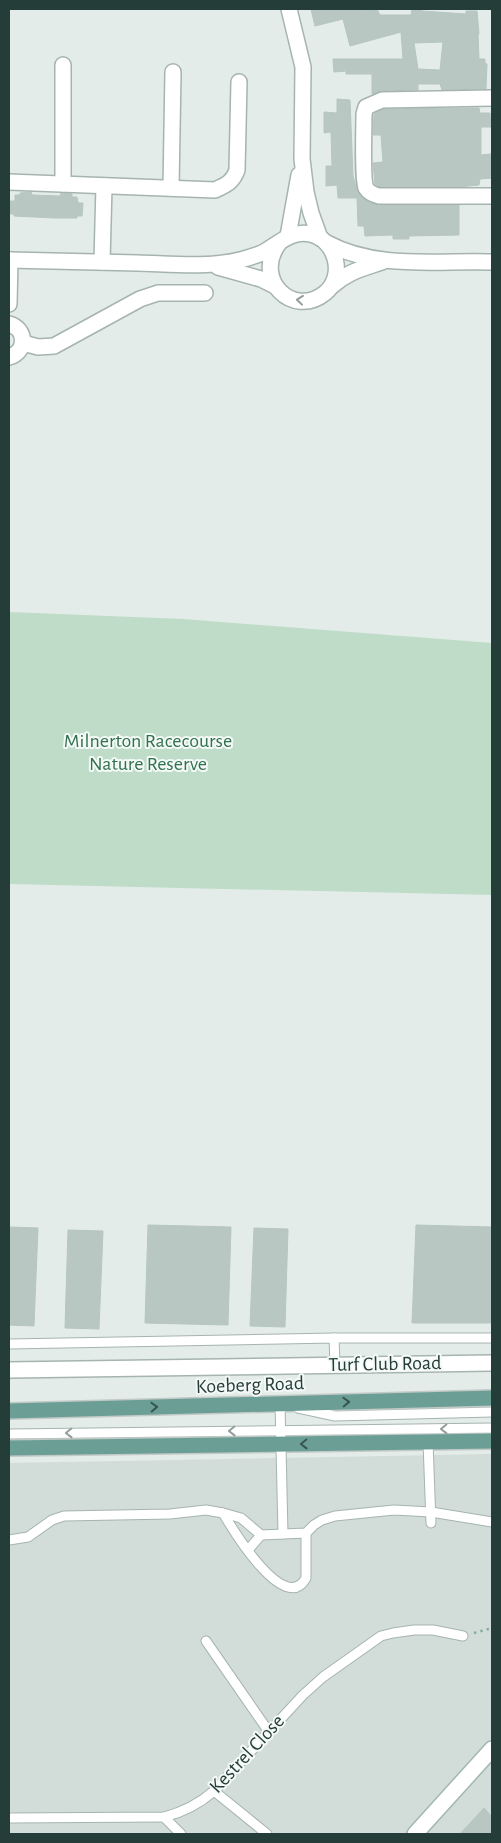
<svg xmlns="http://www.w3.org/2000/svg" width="501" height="1843" font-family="'Alegreya Sans',sans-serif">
<rect width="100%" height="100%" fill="#e3ece9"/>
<!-- built -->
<path fill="#d2dcd8" d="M 492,1454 L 492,1834 L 9,1834 L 9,1463 Z"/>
<!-- green -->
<path fill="#bedcc8" d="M 9,612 L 183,619 L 492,643 L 492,895 L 9,884 Z"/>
<!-- building -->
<g fill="#b9c7c2" stroke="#b6c6c0" fill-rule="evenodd">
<path d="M 311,9 L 365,9 L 365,11 L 377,9 L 380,15 L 411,15 L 412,9 L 422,9 L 422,11 L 466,14 L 466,11 L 477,11 L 479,34 L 478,34 L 479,59 L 485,59 L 485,63 L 487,64 L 486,89 L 442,90 L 440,84 L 418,84 L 418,90 L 382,91 L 372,94 L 372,74 L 346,74 L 346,71 L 334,72 L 333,59 L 403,59 L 401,32 L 350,46 L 343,19 L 315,26 ZM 443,42 L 440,70 L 418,69 L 414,43 Z"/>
<path d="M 337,99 L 350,100 L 353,176 L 357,190 L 361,196 L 368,202 L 379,205 L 459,205 L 459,235 L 409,236 L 409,239 L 393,239 L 393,235 L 365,236 L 364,226 L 358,226 L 357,198 L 338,198 L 337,185 L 326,186 L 326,166 L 332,166 L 331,132 L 324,133 L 324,112 L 337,113 Z"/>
<path d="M 479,108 L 480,113 L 490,113 L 491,127 L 481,127 L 481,155 L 491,154 L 492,178 L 480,179 L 479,185 L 459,187 L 380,187 L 375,184 L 373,163 L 383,162 L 381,135 L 373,135 L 374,114 L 384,109 Z"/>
<path d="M 31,192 L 32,195 L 60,196 L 61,193 L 72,194 L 72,197 L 77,197 L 78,203 L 83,203 L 82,216 L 77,216 L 77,218 L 54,218 L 14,216 L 14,214 L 9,214 L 9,201 L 15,201 L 15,195 L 20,195 L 20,193 Z"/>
<path d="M 148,1225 L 231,1227 L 228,1325 L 145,1323 Z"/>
<path d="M 416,1225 L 492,1227 L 492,1323 L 412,1323 Z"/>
<path d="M 9,1227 L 38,1228 L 34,1326 L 9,1325 Z"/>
<path d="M 254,1228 L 288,1229 L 285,1327 L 250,1326 Z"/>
<path d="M 68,1230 L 103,1231 L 99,1329 L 65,1328 Z"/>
<path d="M 484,1808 L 492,1817 L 492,1834 L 460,1834 Z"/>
</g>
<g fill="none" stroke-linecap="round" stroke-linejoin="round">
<defs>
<g id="lane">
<path d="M 334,1338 L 492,1338"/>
<path d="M 9,1344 L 334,1338 L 335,1365"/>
<path d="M 298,1408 L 335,1416 L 492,1412"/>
<path d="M 9,1434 L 492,1428"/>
<path d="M 428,1442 L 431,1523"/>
<path d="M 223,1513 C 233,1530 285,1616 306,1578 L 306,1533"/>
<path d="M 283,1534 L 280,1404 L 283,1405"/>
<path d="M 9,1540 L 28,1537 L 52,1520 L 64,1516 L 170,1514 L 206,1510 L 223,1513 L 241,1518 L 261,1535 L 306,1533 L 314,1525 L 322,1520 L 335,1516 L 394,1510 L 431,1512 L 492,1522"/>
<path d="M 248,1550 L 261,1535"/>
<path d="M 206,1641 L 269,1732"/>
<path d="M 214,1791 L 267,1834"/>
<path d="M 164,1817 L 181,1834"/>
<path d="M 9,1818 L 164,1817 C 184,1812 199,1804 214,1791 L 303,1695 L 323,1677 L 381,1636 L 393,1633 L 414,1630 L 433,1630 L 463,1636"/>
</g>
<g id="street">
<path d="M 289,9 L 303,67 L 302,159 L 306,192 L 311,213 L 320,238"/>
<path d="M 63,65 L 63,184"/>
<path d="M 492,98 L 382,100 L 366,107 L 364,114 C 364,127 362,180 366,188 C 369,193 375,195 379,196 L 492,196"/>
<path d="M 9,182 L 215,190 C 226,185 233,182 237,170 L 239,82"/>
<path d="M 171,188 L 173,72"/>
<path d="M 288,236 L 299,175"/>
<path d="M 327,243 C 377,270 438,260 492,262"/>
<path d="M 9,260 C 52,261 95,262 138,263 C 172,264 207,268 240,260 C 247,258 255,256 262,253 C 278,245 290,230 310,234 C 336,239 346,276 325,293 C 293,319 252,279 279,243"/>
<path d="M 102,262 L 104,186"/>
<path d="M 218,267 L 261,279 L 275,286"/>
<path d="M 332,286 C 349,271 361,269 382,262"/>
<path d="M 9,304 L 10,260"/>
<path d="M 9,324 C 27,329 27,352 9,357"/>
<path d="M 23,343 L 38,347 L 54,346 L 140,299 L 158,293 L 205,293"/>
<path d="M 9,1370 L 492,1363"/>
</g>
<path id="secondary" d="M 415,1834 L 492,1749"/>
<g id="primary">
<path d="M 9,1411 L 492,1398"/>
<path d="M 9,1448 L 492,1441"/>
</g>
</defs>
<!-- lane casing -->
<use href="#lane" stroke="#a6b4b0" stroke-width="11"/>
<!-- street casing -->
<use href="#street" stroke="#a6b4b0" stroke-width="18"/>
<!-- secondary casing -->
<use href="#secondary" stroke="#a2b7b1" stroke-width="18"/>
<!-- primary casing -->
<use href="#primary" stroke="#c2c9c7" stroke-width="18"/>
<!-- path -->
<path stroke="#86aea4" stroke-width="2.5" stroke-dasharray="2.5 4" stroke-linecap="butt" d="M 474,1633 L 492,1628"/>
<!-- lane -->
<use href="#lane" stroke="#fff" stroke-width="9"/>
<!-- street -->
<use href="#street" stroke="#fff" stroke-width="15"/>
<!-- secondary -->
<use href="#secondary" stroke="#fff" stroke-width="15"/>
<!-- primary -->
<use href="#primary" stroke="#6b9f95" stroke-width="15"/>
</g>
<!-- one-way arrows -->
<defs><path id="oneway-chevron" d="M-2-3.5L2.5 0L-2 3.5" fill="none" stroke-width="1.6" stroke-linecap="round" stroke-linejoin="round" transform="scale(1.25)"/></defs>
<g stroke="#929e9c">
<use href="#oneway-chevron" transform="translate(300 300) rotate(-174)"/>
<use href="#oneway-chevron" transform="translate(444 1429) rotate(179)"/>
<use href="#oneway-chevron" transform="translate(232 1431) rotate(179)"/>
<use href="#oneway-chevron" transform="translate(69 1433) rotate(179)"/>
</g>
<g stroke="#36564f">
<use href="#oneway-chevron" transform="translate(346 1402) rotate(-2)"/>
<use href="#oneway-chevron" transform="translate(154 1407) rotate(-2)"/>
<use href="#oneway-chevron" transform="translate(304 1444) rotate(179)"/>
</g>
<g text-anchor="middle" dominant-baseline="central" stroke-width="4" stroke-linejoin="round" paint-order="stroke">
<!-- park labels -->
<g font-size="20" fill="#30724e" stroke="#f4f9f7">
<text x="148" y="741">Milnerton Racecourse<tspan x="148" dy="23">Nature Reserve</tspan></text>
</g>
<!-- street labels -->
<g font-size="20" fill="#243d38" stroke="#f4f9f7">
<text transform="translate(385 1364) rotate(-1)">Turf Club Road</text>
<text transform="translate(250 1385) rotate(-2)">Koeberg Road</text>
<text transform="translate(247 1754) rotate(-47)">Kestrel Close</text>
</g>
</g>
<!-- border -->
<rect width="501" height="1843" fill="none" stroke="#243d38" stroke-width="20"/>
</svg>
